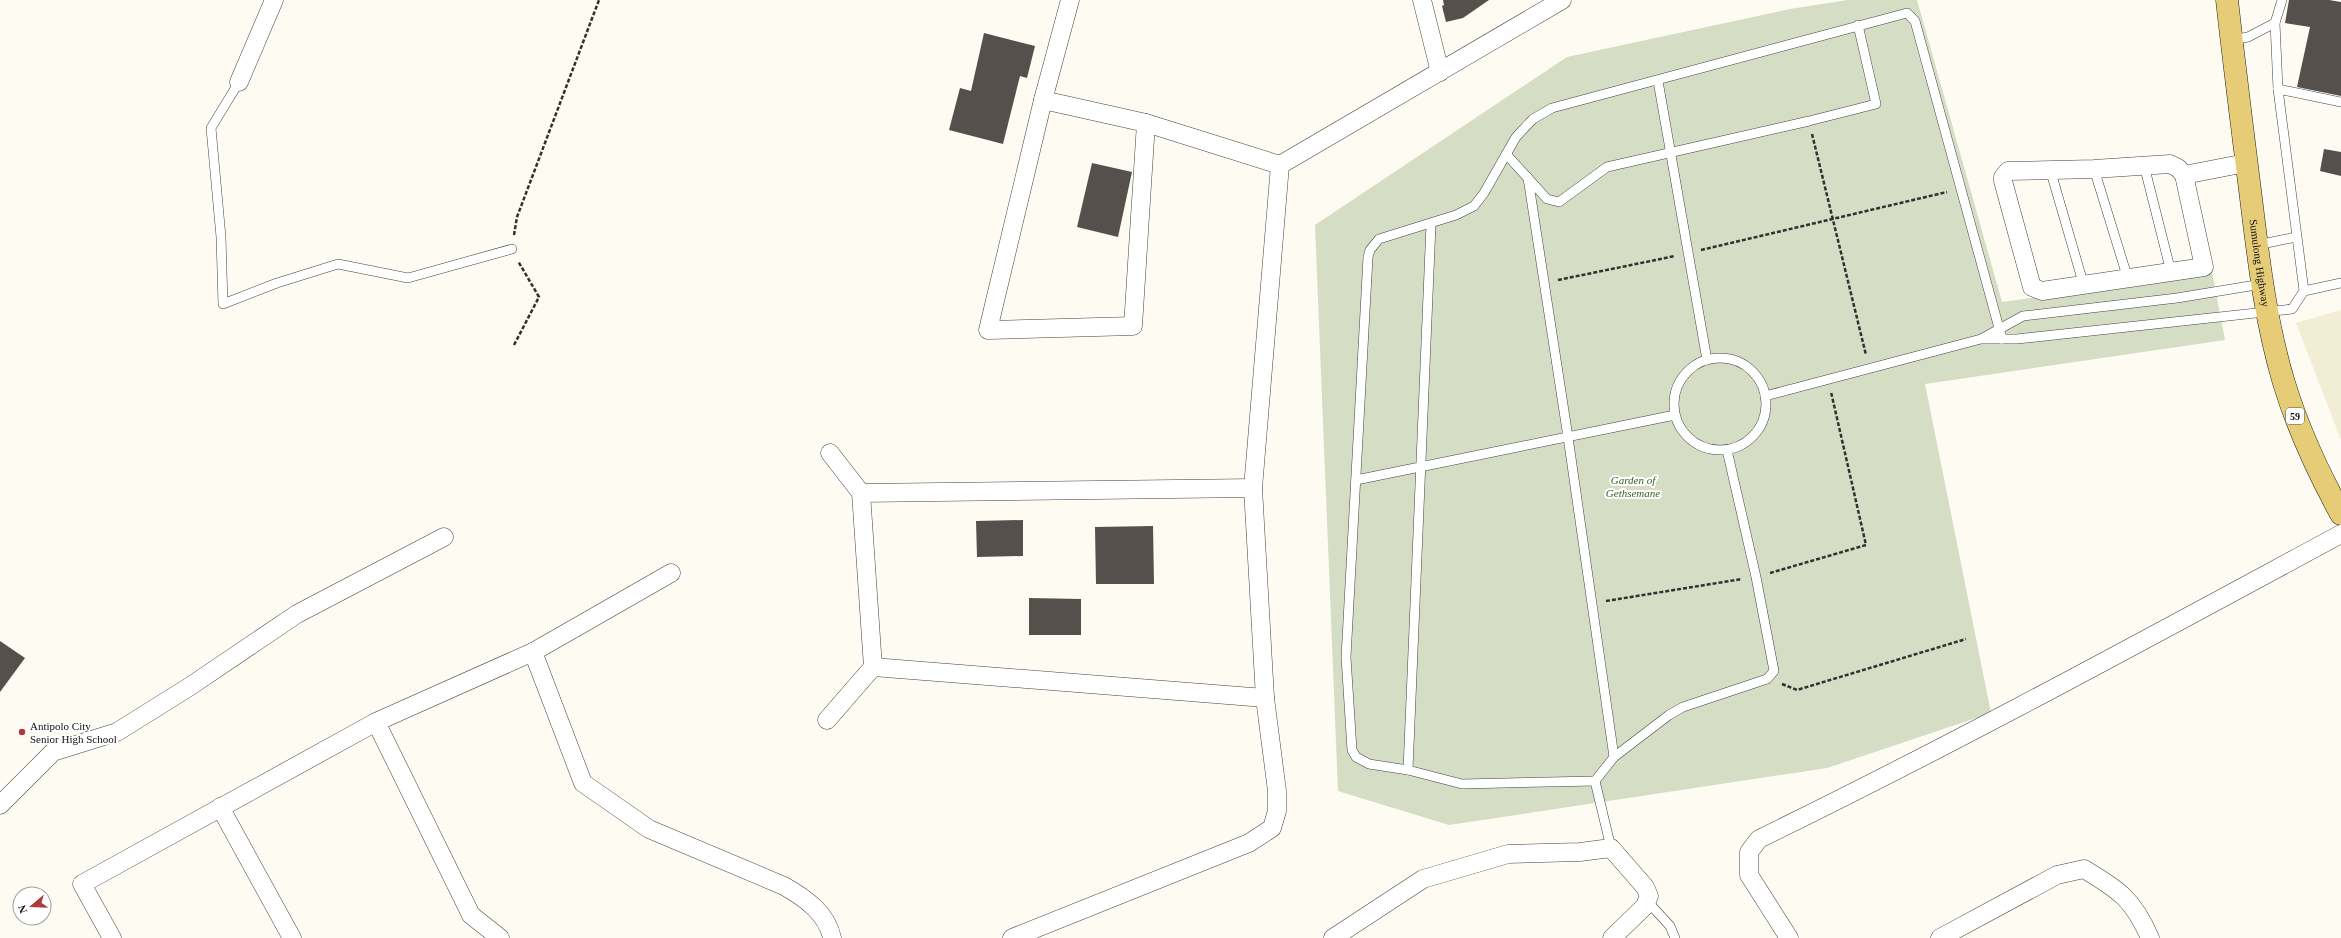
<svg xmlns="http://www.w3.org/2000/svg" width="2341" height="938" font-family="'Times New Roman',serif">
<rect width="100%" height="100%" fill="#fdfbf2"/>
<!-- farmland -->
<path fill="#f1eed5" d="M 2341,310 L 2341,440 L 2296,323 Z"/>
<!-- cemetery -->
<path fill="#d5ddc5" d="M 1848,0 L 1917,0 L 2002,302 L 2212,272 L 2225,340 L 1925,384 L 1991,713 L 1827,768 L 1449,825 L 1338,791 L 1315,225 L 1567,57 L 1790,9 Z"/>
<!-- building -->
<g fill="#56504c">
<path d="M 1443,0 L 1489,0 L 1463,18 L 1446,22 L 1442,6 L 1444,5 Z"/>
<path d="M 2289,0 L 2329,0 L 2341,2 L 2341,96 L 2297,87 L 2310,27 L 2285,23 Z"/>
<path d="M 984,33 L 1035,46 L 1027,78 L 1020,76 L 1003,144 L 949,130 L 960,88 L 971,91 Z"/>
<path d="M 2324,149 L 2341,152 L 2341,176 L 2320,171 Z"/>
<path d="M 1092,163 L 1132,172 L 1118,237 L 1077,227 Z"/>
<path d="M 1023,520 L 1023,556 L 977,557 L 976,521 Z"/>
<path d="M 1153,526 L 1154,584 L 1096,584 L 1095,527 Z"/>
<path d="M 1029,598 L 1081,599 L 1081,635 L 1029,635 Z"/>
<path d="M 0,641 L 25,658 L 0,692 Z"/>
</g>
<g fill="none" stroke-linecap="round" stroke-linejoin="round">
<defs>
<g id="lane">
<path d="M 2232,40 L 2248,37 L 2275,23"/>
<path d="M 1658,81 L 1707,360"/>
<path d="M 239,82 L 211,128 L 221,237 L 223,304 L 277,283 L 338,264 L 408,278 L 512,249"/>
<path d="M 2278,89 L 2341,102"/>
<path d="M 1506,154 L 1547,199 L 1559,202 L 1607,167 L 1809,121 L 1876,104 L 1858,25"/>
<path d="M 2144,165 L 2171,272"/>
<path d="M 2050,169 L 2084,286"/>
<path d="M 2094,169 L 2128,279"/>
<path d="M 1528,178 L 1568,437 L 1614,757"/>
<path d="M 2257,245 L 2296,237"/>
<path d="M 2304,291 L 2341,283"/>
<path d="M 1983,338 L 2023,316 L 2177,298 L 2262,284"/>
<circle cx="1720" cy="404" r="46"/>
<path d="M 1765,396 L 1981,339 L 2017,339 L 2292,309 L 2304,291 L 2278,89 L 2275,23 L 2282,0"/>
<path d="M 1356,480 L 1675,415"/>
<path d="M 1408,770 L 1431,224"/>
<path d="M 1595,781 L 1462,784 L 1408,770 L 1369,764 L 1356,757 L 1352,750 L 1346,657 L 1368,257 L 1370,250 L 1379,239 L 1456,215 L 1474,206 L 1484,193 L 1516,137 L 1533,119 L 1552,108 L 1907,13 L 1915,21 L 2002,339"/>
<path d="M 1611,848 L 1595,781 L 1614,757 L 1669,715 L 1683,707 L 1767,679 L 1774,671 L 1756,577 L 1727,450"/>
<path d="M 1648,902 L 1670,926 L 1675,938"/>
</g>
<g id="street">
<path d="M 1070,0 L 1043,100 L 988,330 L 1133,326 L 1146,123"/>
<path d="M 1422,0 L 1440,72"/>
<path d="M 239,82 L 274,0"/>
<path d="M 1043,100 L 1146,123 L 1280,165"/>
<path d="M 2170,164 L 2178,168 L 2184,175 L 2204,267 L 2042,291 L 2032,287 L 2003,181 L 2003,177 L 2008,171 L 2094,169 Z"/>
<path d="M 2184,175 L 2246,163"/>
<path d="M 861,493 L 1253,488"/>
<path d="M 533,652 L 583,783 L 649,829 L 784,886 C 805,898 827,913 832,938"/>
<path d="M 873,667 L 1265,698"/>
<path d="M 827,720 L 873,667 L 861,493 L 830,453"/>
<path d="M 376,722 L 471,915 L 500,938"/>
<path d="M 0,805 L 53,752 L 117,732 L 189,687 L 297,614 L 444,537"/>
<path d="M 220,807 L 292,938"/>
<path d="M 112,938 L 82,884 L 376,722 L 533,652 L 671,573"/>
<path d="M 1012,938 L 1249,843 L 1272,828 L 1277,811 L 1277,791 L 1265,698 L 1253,488 L 1280,165 L 1562,0"/>
<path d="M 1333,938 L 1423,879 L 1508,854 L 1580,852 L 1611,848 L 1645,887 L 1649,896 L 1645,906 L 1612,938"/>
<path d="M 1789,938 L 1749,875 L 1749,852 L 1759,839 C 1956,743 2148,638 2341,534"/>
<path d="M 1940,938 L 2057,875 L 2084,869 C 2119,890 2133,899 2150,938"/>
</g>
<g id="primary">
<path id="s1" d="M 2227,0 C 2234,63 2242,126 2250,190 C 2258,255 2265,320 2284,383 C 2298,429 2318,472 2341,514"/>
</g>
</defs>
<!-- lane casing -->
<use href="#lane" stroke="#424242" stroke-width="10"/>
<!-- street casing -->
<use href="#street" stroke="#424242" stroke-width="19"/>
<!-- primary casing -->
<use href="#primary" stroke="#202020" stroke-width="23"/>
<!-- path -->
<g stroke="#313131" stroke-width="2.5" stroke-dasharray="4 2" stroke-linecap="butt">
<path d="M 1812,134 L 1866,355"/>
<path d="M 514,235 L 517,217 L 599,0"/>
<path d="M 1701,250 L 1947,192"/>
<path d="M 1558,280 L 1675,256"/>
<path d="M 514,345 L 539,297 L 518,261"/>
<path d="M 1770,573 L 1866,545 L 1831,392"/>
<path d="M 1606,601 L 1742,579"/>
<path d="M 1782,684 L 1797,690 L 1966,639"/>
</g>
<!-- lane -->
<use href="#lane" stroke="#fff" stroke-width="9"/>
<!-- street -->
<use href="#street" stroke="#fff" stroke-width="18"/>
<!-- primary -->
<use href="#primary" stroke="#e7cc78" stroke-width="22"/>
</g>
<!-- markers -->
<circle fill="#ad383e" stroke="#fff" stroke-width="1.5" cx="22" cy="732" r="4"/>
<g text-anchor="middle" dominant-baseline="central" stroke-width="4" stroke-linejoin="round" paint-order="stroke">
<!-- shield labels -->
<rect fill="#fff" stroke="#575757" stroke-width="1" x="2286" y="408" width="18" height="16" rx="3"/>
<g font-size="10" font-weight="bold" fill="#0f0f0f">
<text x="2295" y="416">59</text>
</g>
<!-- street labels -->
<g font-size="11" fill="#0f0f0f" stroke="#fff">
<text stroke="none"><textPath href="#s1" startOffset="265">Sumulong Highway</textPath></text>
</g>
<!-- park labels -->
<g font-size="11" font-style="italic" fill="#325e27" stroke="#fff">
<text x="1633" y="480">Garden of<tspan x="1633" dy="13">Gethsemane</tspan></text>
</g>
<!-- poi labels -->
<g font-size="11" fill="#0f0f0f" stroke="#fff" text-anchor="start">
<text x="30" y="726">Antipolo City<tspan x="30" dy="13">Senior High School</tspan></text>
</g>
</g>
<!-- north arrow -->
<g transform="translate(32 906) rotate(251)"><circle r="19" fill="#ffffff" stroke="#9f9f9f"/>
<path d="M0-3L7 15L0 10L-7 15Z" fill="#ad383e"/>
<text y="-6" font-size="11" font-weight="bold" text-anchor="middle" fill="#0f0f0f">N</text>
</g>
</svg>
